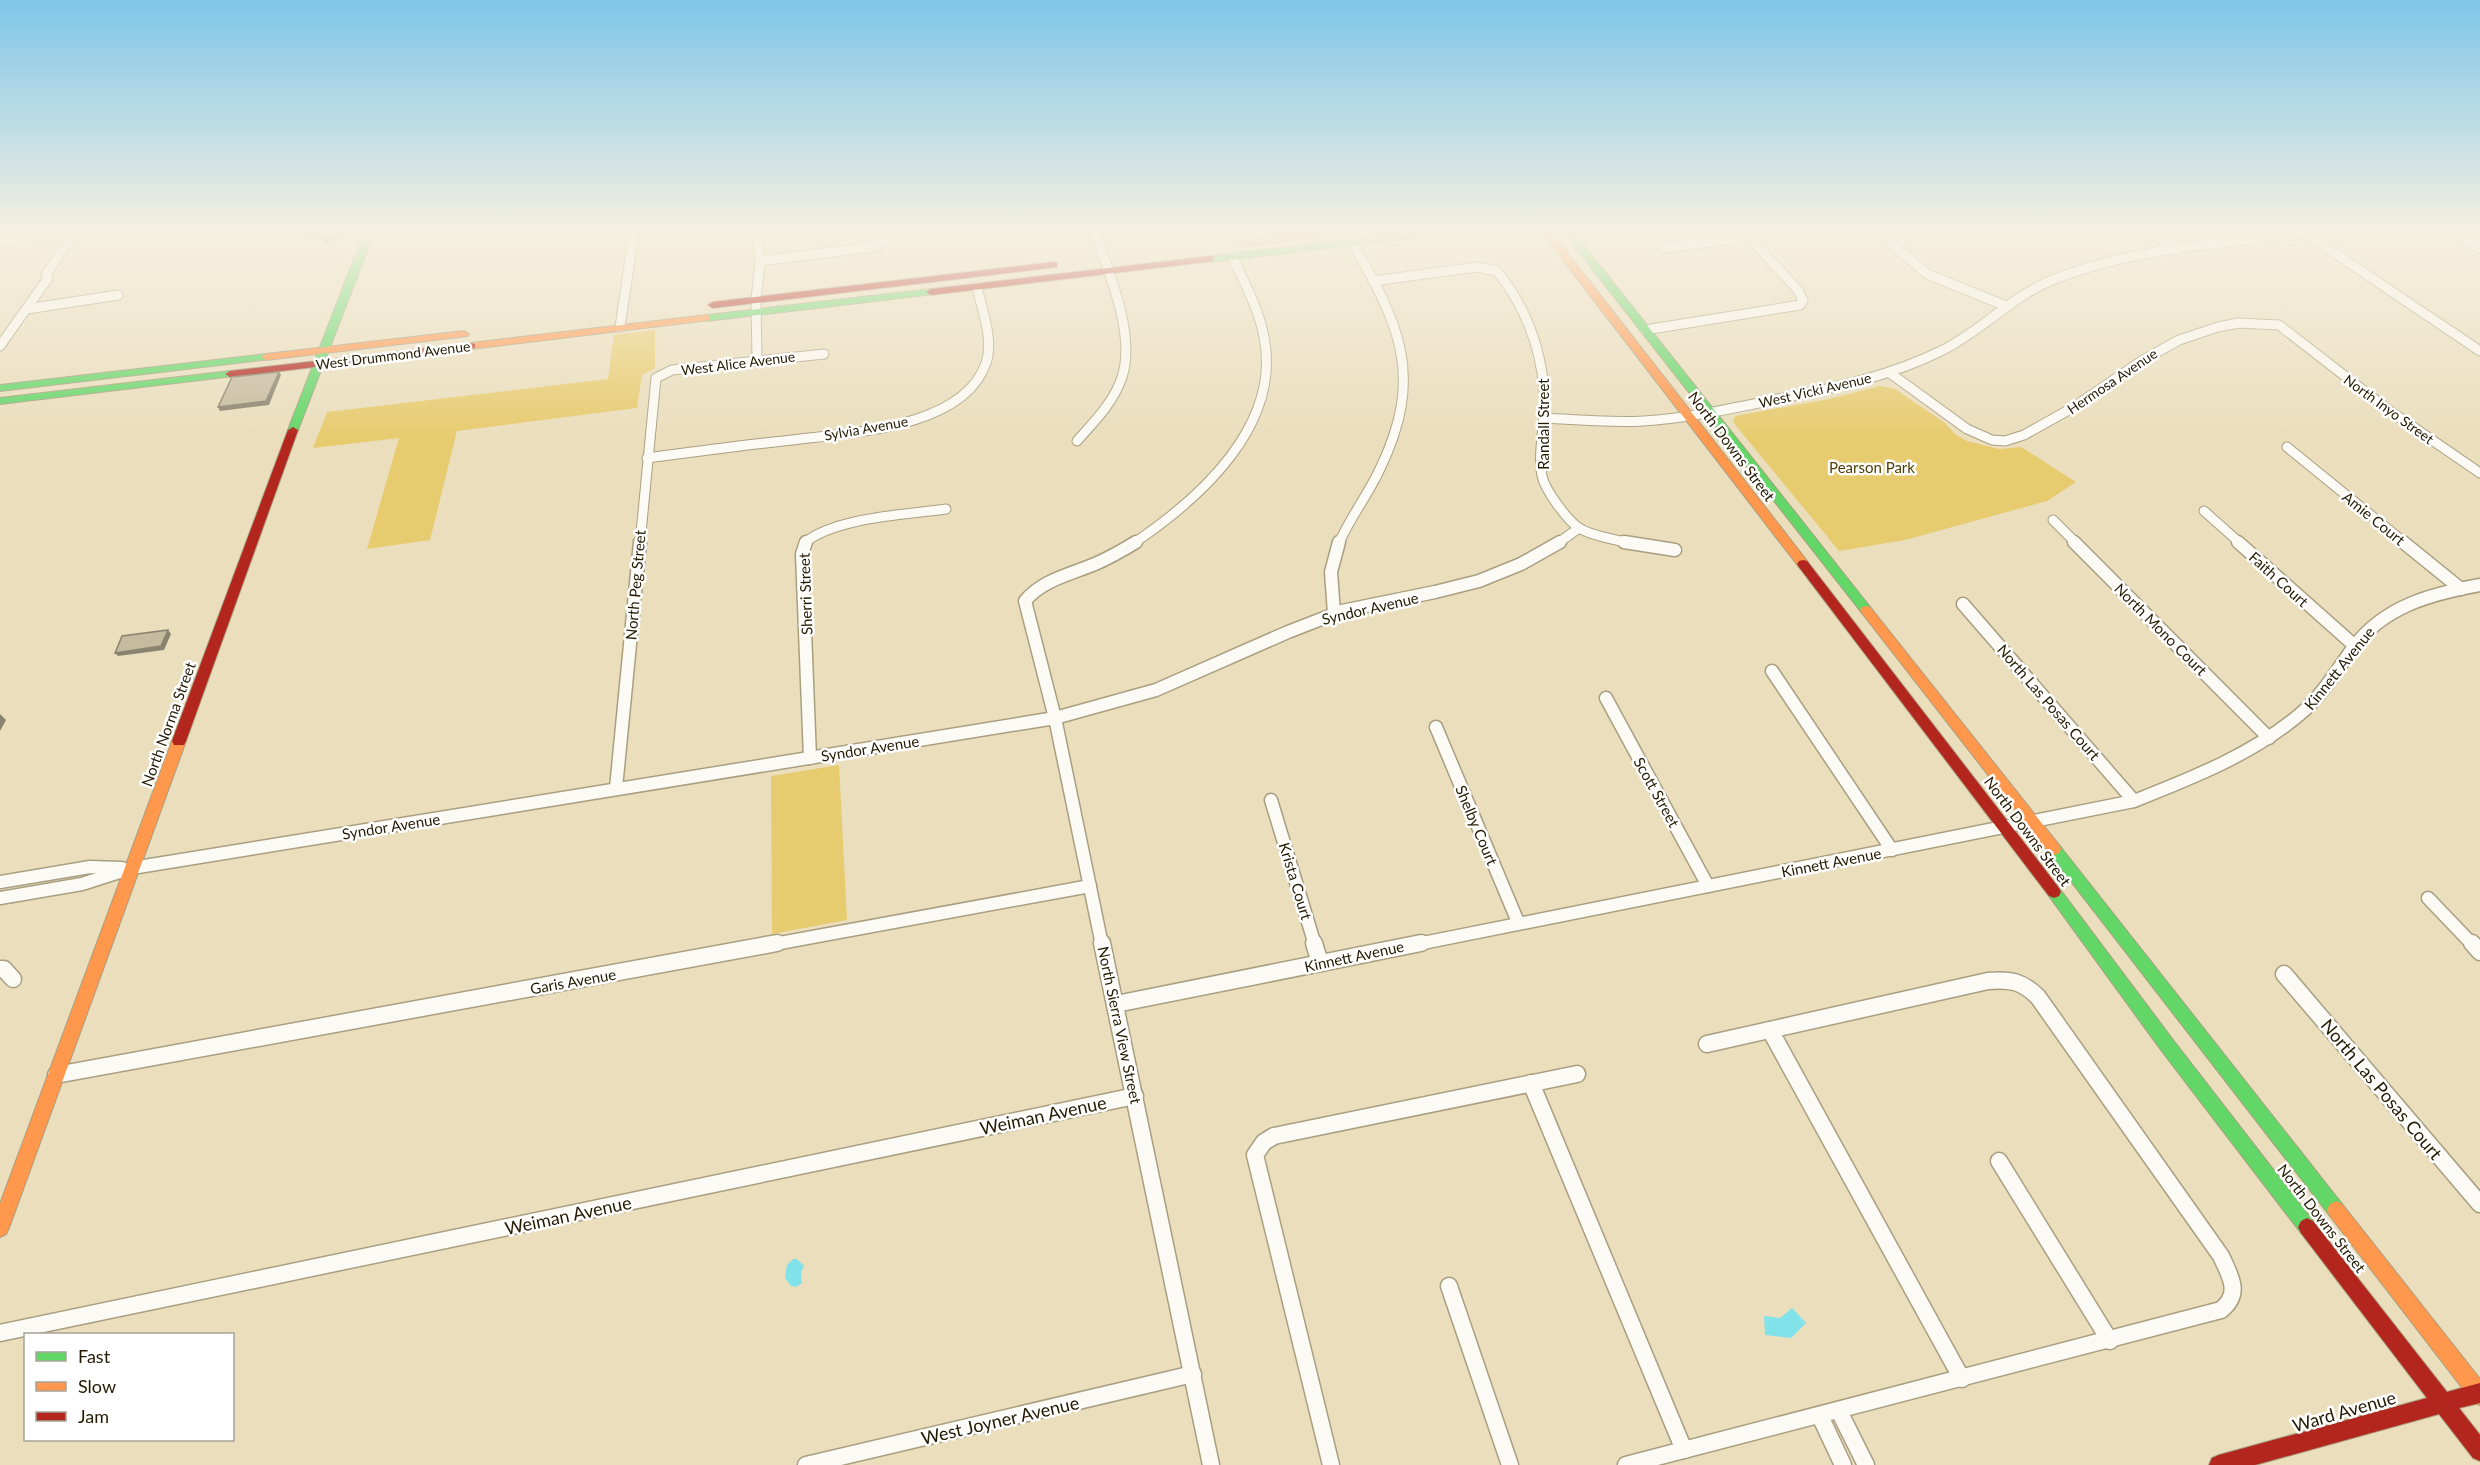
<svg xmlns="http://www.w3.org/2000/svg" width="2480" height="1465" font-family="Lato,sans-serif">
<rect width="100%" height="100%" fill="#eadebd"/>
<!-- green -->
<g fill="#e7cb6f">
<path d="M 655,330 L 655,368 L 642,375 L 637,408 L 457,431 L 430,540 L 367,549 L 399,438 L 313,448 L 327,412 L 608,379 L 614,335 Z"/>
<path d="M 1880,386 L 1895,389 L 1945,423 L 1956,435 L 1967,441 L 1999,449 L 2021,447 L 2076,482 L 2047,501 L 1905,540 L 1839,551 L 1733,422 L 1735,416 L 1829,399 Z"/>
<path d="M 839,765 L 847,920 L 772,934 L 771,776 Z"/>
</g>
<!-- water -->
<g fill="#81e2ea">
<path d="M 793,1259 L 797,1259 L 804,1266 L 801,1272 L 802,1283 L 796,1287 L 791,1286 L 785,1278 L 787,1265 Z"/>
<path d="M 1792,1308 L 1806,1323 L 1791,1338 L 1765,1335 L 1764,1316 L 1780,1318 Z"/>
</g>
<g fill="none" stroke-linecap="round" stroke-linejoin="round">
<defs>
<g id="street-far2">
<path d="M 757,233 L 760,261 L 756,300 L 757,360"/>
<path d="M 1879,233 L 1927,274 L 2006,306"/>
<path d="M 2153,233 L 2176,250"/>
<path d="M 2305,233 L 2480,351"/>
<path d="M 2454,233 L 2480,249"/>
<path d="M 0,241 L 79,233"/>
<path d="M 1663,248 L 1749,237"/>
<path d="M 760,261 L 873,247 L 885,241 L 886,233"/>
<path d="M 1373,281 L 1477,267 L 1497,271 C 1525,306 1540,344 1544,389 C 1547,417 1537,450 1542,476 C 1545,490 1567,520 1579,528 C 1590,535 1619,541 1632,543"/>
<path d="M 27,309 L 118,295"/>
<path d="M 620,327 L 634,233"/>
<path d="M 1645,330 L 1800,305 L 1803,301 L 1798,290 L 1745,233"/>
<path d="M 0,346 L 48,278 L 46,274 L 75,233"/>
<path d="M 1890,373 L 1967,429 L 1992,440 L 2005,441 L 2024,435 L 2074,407 L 2143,360 L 2179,340 L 2218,327 L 2238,323 L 2279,325 L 2390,411 L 2480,473"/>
<path d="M 1545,418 C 1578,420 1611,423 1644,421 C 1690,418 1734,408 1778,399 C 1835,388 1891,376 1943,350 C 1983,330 2014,294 2057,278 C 2136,248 2223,243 2306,234"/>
<path d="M 1077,441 C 1094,422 1114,402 1122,377 C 1136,335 1109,273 1095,233"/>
<path d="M 2287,447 L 2405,543"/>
<path d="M 647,458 C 692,452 737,446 783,441 C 841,433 963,431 986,363 C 994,340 982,310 977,287"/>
<path d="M 2204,511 L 2240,543"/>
<path d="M 2053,520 L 2076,543"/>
<path d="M 640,543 L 656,378 L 672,370 L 824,354"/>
<path d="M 804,543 C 836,517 905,515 946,509"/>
<path d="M 1134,543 C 1199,499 1282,426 1264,337 C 1259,309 1244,282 1232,256"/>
<path d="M 1339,543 C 1350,518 1367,496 1379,471 C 1428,371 1396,320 1347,233"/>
<path d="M 1558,543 L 1579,528"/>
</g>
<g id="street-far1">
<path d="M 806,542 L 802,554 L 810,758"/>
<path d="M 1624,542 L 1675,550"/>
<path d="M 2074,542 L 2269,738"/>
<path d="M 2238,542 L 2355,646"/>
<path d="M 2403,542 L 2461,589"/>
<path d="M 1963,604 L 2134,801"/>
<path d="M 1334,613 L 1331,572 L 1339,542"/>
<path d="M 1772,671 L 1892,850"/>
<path d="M 1606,698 L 1708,886"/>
<path d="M 1436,727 L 1518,922"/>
<path d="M 616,788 L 640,542"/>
<path d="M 1271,800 L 1315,945"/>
<path d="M 0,882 L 90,867 L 122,868"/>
<path d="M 0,898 L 82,884 L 132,868 L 1055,718 L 1156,690 L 1288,632 L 1342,611 L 1435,592 L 1479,581 L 1521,564 L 1560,542"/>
<path d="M 2428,898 L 2473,945"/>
<path d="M 769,945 L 1090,886"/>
<path d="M 1102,945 L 1055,718 L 1025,601 C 1042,580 1071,574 1095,564 C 1109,558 1123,550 1136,542"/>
<path d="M 1413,945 L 2134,801 C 2192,778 2251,755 2299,715 C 2322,696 2336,671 2353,648 C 2384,606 2431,594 2480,585"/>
</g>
<g id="street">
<path d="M 1102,943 L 1211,1465"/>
<path d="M 1314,943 L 1320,963"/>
<path d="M 2472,943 L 2480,952"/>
<path d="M 0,969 L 4,969 L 13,979"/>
<path d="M 2284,974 L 2480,1204"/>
<path d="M 1116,1004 L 1421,943"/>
<path d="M 1770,1030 L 1962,1379"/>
<path d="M 56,1075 L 777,943"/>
<path d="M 1531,1083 L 1684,1450"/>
<path d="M 1999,1161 L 2110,1341"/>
<path d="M 1449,1286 L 1510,1465"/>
<path d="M 0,1333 L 1135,1096"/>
<path d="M 1839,1411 L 1866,1465"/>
<path d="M 1820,1416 L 1843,1465"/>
<path d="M 806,1465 L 1193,1374"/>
<path d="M 1331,1465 L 1255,1155 L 1264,1142 L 1274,1136 L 1577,1074"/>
<path d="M 1626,1465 L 2221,1310 C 2242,1293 2230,1276 2221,1256 L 2038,997 C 2022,981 2010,979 1988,981 L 1707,1044"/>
</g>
<g id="fast">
<path d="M 364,233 L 374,233 L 298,430 L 297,432 L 289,432 L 288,430 Z"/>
<path d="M 1407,233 L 1434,233 L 1429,236 L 1211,262 L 1206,259 L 1211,256 Z"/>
<path d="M 1564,233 L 1574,233 L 1870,607 L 1872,610 L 1870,613 L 1862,613 Z"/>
<path d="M 931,289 L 934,290 L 934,294 L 707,321 L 702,318 L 707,315 Z"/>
<path d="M 266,354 L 271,357 L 270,359 L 0,391 L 0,385 Z"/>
<path d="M 230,371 L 234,372 L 234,376 L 0,404 L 0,398 Z"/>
<path d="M 2054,843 L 2059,845 L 2342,1204 L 2345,1210 L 2342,1216 L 2336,1219 L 2330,1216 L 2049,853 L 2047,849 L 2049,845 Z"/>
<path d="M 2054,886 L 2059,888 L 2173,1040 L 2313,1221 L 2316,1227 L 2313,1233 L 2307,1236 L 2301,1233 L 2161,1050 L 2049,896 L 2047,892 L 2049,888 Z"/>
</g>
<g id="slow">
<path d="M 1308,233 L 1337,233 L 1332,236 L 1244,246 L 1239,243 L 1244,240 Z"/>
<path d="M 1542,233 L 1552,233 L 1807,561 L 1809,564 L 1807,567 L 1799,567 Z"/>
<path d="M 707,315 L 710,316 L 710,320 L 471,349 L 466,346 L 471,343 Z"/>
<path d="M 464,331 L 469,334 L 468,336 L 266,360 L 261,357 L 266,354 Z"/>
<path d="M 1866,606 L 1870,607 L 2059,845 L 2061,849 L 2059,853 L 2054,855 L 2049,853 L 1862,613 L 1860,610 L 1862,607 Z"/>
<path d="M 179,736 L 186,741 L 9,1228 L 6,1234 L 0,1237 L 0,1204 L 172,741 Z"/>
<path d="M 2336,1201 L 2342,1204 L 2480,1379 L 2480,1405 L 2473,1402 L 2330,1216 L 2327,1210 L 2330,1204 Z"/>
</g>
<g id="jam">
<path d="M 1211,256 L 1214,257 L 1214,261 L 931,295 L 926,292 L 931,289 Z"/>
<path d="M 1054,262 L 1057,263 L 1057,267 L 713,308 L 708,305 L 713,302 Z"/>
<path d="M 471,343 L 475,344 L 475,348 L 230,377 L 225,374 L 230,371 Z"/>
<path d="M 293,427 L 298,430 L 186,741 L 184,745 L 174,745 L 172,741 L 288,430 Z"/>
<path d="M 1803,560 L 1807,561 L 2059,888 L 2061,892 L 2059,896 L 2054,898 L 2049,896 L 1799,567 L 1797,564 L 1799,561 Z"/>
<path d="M 2307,1218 L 2313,1221 L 2447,1392 L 2480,1383 L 2480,1403 L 2459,1408 L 2480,1435 L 2480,1461 L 2473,1458 L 2439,1414 L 2255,1465 L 2209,1465 L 2212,1458 L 2219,1455 L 2427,1398 L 2301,1233 L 2298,1227 L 2301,1221 Z"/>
</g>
</defs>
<!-- street-far2 casing -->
<use href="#street-far2" stroke="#a99f80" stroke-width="11"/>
<!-- street-far1 casing -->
<use href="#street-far1" stroke="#a99f80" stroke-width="15"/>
<!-- street casing -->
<use href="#street" stroke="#a99f80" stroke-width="19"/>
<!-- fast casing -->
<use href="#fast" stroke="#a99f80" stroke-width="2"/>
<!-- slow casing -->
<use href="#slow" stroke="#a99f80" stroke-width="2"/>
<!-- jam casing -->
<use href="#jam" stroke="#a99f80" stroke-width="2"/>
<!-- street-far2 -->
<use href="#street-far2" stroke="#fcfaf5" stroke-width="9"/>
<!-- street-far1 -->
<use href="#street-far1" stroke="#fcfaf5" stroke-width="12"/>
<!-- street -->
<use href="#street" stroke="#fcfaf5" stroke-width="16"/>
<!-- fast -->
<use href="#fast" fill="#63d668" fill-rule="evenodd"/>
<!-- slow -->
<use href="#slow" fill="#ff974d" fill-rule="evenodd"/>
<!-- jam -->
<use href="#jam" fill="#b3261e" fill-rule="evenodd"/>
</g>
<!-- shaded-wall -->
<g fill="#8a836f">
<path d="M 305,233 L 348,233 L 347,235 L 325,244 L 321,237 L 308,239 Z"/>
<path d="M 279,372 L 281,375 L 269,405 L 220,411 L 218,407 Z"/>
<path d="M 168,630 L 171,634 L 164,650 L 118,656 L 115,653 Z"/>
<path d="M 0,714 L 6,720 L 0,731 Z"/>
</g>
<!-- building -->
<g fill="#c5bb9e" stroke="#8a836f" stroke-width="1.5">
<path d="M 323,233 L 331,233 L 321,237 Z"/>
<path d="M 279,372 L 266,401 L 218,407 L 232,377 Z"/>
<path d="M 168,630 L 161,646 L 115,653 L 122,636 Z"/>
</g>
<!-- sky -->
<linearGradient id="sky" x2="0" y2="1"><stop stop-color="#7fc6e9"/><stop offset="0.53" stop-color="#f6f0e1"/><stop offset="1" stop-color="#f6f0e1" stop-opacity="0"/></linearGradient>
<rect width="2480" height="438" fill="url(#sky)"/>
<g text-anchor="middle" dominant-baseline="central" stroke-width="5" stroke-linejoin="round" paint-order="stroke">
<!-- far-street labels -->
<g font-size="14" fill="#241a00" stroke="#fff">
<text transform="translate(393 355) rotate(-7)">West Drummond Avenue</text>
<text transform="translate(738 363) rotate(-7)">West Alice Avenue</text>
<text transform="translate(2112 381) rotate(-34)">Hermosa Avenue</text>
<text transform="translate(1815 390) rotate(-13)">West Vicki Avenue</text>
<text transform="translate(2389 409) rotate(36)">North Inyo Street</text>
<text transform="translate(866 428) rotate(-10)">Sylvia Avenue</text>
</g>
<!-- street labels -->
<g font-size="15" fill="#241a00" stroke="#fff">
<text transform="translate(1543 424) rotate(-90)">Randall Street</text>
<text transform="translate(1732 446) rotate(53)">North Downs Street</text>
<text transform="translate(2374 518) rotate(39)">Amie Court</text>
<text transform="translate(2279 579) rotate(42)">Faith Court</text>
<text transform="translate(635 585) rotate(-85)">North Peg Street</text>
<text transform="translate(805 594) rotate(-92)">Sherri Street</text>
<text transform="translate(1370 608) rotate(-13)">Syndor Avenue</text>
<text transform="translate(2161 629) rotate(45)">North Mono Court</text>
<text transform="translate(2339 668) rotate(-51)">Kinnett Avenue</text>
<text transform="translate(2049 702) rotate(49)">North Las Posas Court</text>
<text transform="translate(168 724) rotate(-70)">North Norma Street</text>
<text transform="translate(870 748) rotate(-9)">Syndor Avenue</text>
<text transform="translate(1657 792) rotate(61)">Scott Street</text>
<text transform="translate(1477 825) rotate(67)">Shelby Court</text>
<text transform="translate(391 826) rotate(-9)">Syndor Avenue</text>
<text transform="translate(2028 831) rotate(53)">North Downs Street</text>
<text transform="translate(1831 862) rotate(-11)">Kinnett Avenue</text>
<text transform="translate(1296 881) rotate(73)">Krista Court</text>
<text transform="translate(1354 956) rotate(-12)">Kinnett Avenue</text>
<text transform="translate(573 981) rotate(-10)">Garis Avenue</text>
<text transform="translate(1120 1025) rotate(78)">North Sierra View Street</text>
<text transform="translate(2322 1218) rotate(52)">North Downs Street</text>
</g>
<!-- park labels -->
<g font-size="15" fill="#4f3f03" stroke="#fff">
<text x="1872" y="467">Pearson Park</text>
</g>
<!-- near-street labels -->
<g font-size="18" fill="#241a00" stroke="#fff">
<text transform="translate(2382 1089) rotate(50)">North Las Posas Court</text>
<text transform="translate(1043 1115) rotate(-12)">Weiman Avenue</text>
<text transform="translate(568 1215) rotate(-12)">Weiman Avenue</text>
<text transform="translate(2344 1411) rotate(-16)">Ward Avenue</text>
<text transform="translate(1000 1420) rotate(-13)">West Joyner Avenue</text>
</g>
</g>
<!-- legend -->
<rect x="24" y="1333" width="210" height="108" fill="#ffffff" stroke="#a7a399" stroke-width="1.5"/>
<rect x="36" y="1352" width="30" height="9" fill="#63d668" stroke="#a7a399" stroke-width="1.5"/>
<text x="78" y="1363" font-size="18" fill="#241a00">Fast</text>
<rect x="36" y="1382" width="30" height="9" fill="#ff974d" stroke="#a7a399" stroke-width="1.5"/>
<text x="78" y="1393" font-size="18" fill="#241a00">Slow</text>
<rect x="36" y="1412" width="30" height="9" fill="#b3261e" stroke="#a7a399" stroke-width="1.5"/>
<text x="78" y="1423" font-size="18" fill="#241a00">Jam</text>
</svg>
